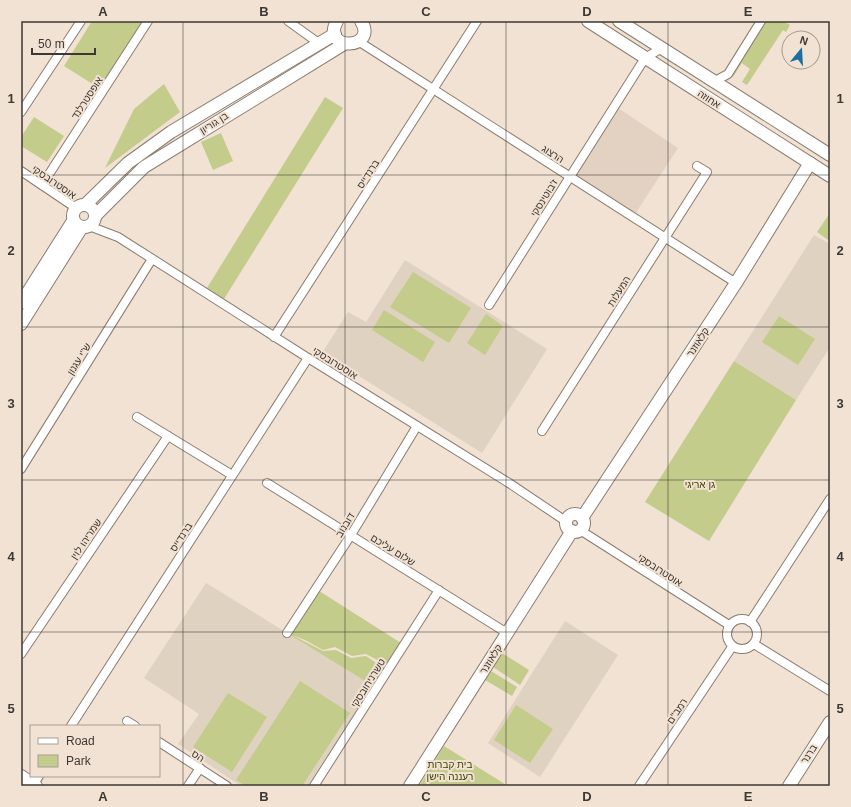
<svg xmlns="http://www.w3.org/2000/svg" width="851" height="807" font-family="Helvetica,'Noto Sans Hebrew',sans-serif">
<rect width="100%" height="100%" fill="#f1e2d3"/>
<!-- commercial -->
<path fill="#e3d1c2" d="M 618,108 L 678,148 L 635,214 L 574,175 Z"/>
<!-- education -->
<g fill="#e0d2c0">
<path d="M 814,235 L 830,244 L 830,347 L 796,400 L 734,361 Z"/>
<path d="M 405,260 L 547,349 L 482,453 L 322,353 L 348,312 L 366,322 Z"/>
<path d="M 206,583 L 373,686 L 308,786 L 241,786 L 178,744 L 199,714 L 144,678 Z"/>
<path d="M 565,621 L 618,655 L 540,777 L 488,743 Z"/>
</g>
<!-- green -->
<g fill="#c3cc8b">
<path d="M 92,21 L 143,21 L 99,88 L 64,66 Z"/>
<path d="M 761,21 L 783,21 L 790,25 L 786,32 L 783,30 L 747,85 L 742,82 L 750,69 L 742,63 L 733,77 L 728,73 Z"/>
<path d="M 164,84 L 180,112 L 105,168 L 134,109 Z"/>
<path d="M 325,97 L 343,108 L 224,299 L 207,288 Z"/>
<path d="M 34,117 L 64,136 L 47,162 L 21,146 L 21,137 Z"/>
<path d="M 221,133 L 233,161 L 213,170 L 201,142 Z"/>
<path d="M 830,213 L 830,237 L 828,240 L 817,232 Z"/>
<path d="M 413,272 L 471,308 L 449,343 L 390,307 Z"/>
<path d="M 384,310 L 435,342 L 423,362 L 372,330 Z"/>
<path d="M 486,314 L 503,326 L 485,355 L 467,343 Z"/>
<path d="M 779,316 L 815,339 L 798,365 L 762,342 Z"/>
<path d="M 734,361 L 796,400 L 709,541 L 645,502 Z"/>
<path d="M 316,589 L 401,643 L 387,665 L 366,654 L 352,656 L 335,647 L 323,650 L 305,640 L 292,635 L 323,651 L 336,650 L 351,658 L 366,656 L 385,669 L 373,686 L 287,633 Z"/>
<path d="M 502,653 L 529,670 L 520,685 L 493,667 Z"/>
<path d="M 491,671 L 517,687 L 512,696 L 485,680 Z"/>
<path d="M 300,681 L 350,713 L 302,786 L 246,786 L 236,780 Z"/>
<path d="M 228,693 L 267,717 L 232,772 L 193,747 Z"/>
<path d="M 516,705 L 553,729 L 530,763 L 494,740 Z"/>
<path d="M 444,746 L 508,786 L 419,786 Z"/>
</g>
<g fill="none" stroke-linecap="round" stroke-linejoin="round">
<defs>
<g id="street">
<path d="M 288,21 L 320,44"/>
<path d="M 358,41 L 736,283"/>
<path d="M 715,81 L 728,74 L 761,21"/>
<path d="M 21,112 L 81,21"/>
<path d="M 21,171 L 76,208"/>
<path d="M 42,185 L 148,21"/>
<path d="M 89,226 L 118,237 L 308,358 L 509,483 L 567,522"/>
<path d="M 489,305 L 645,58 L 662,48"/>
<path d="M 274,337 L 477,21"/>
<path d="M 137,417 L 232,475"/>
<path d="M 542,431 L 707,172 L 697,166"/>
<path d="M 21,469 L 152,259"/>
<path d="M 267,483 L 507,633"/>
<path d="M 580,530 L 729,625"/>
<circle cx="742" cy="634" r="15"/>
<path d="M 750,622 L 830,499"/>
<path d="M 287,633 L 351,535 L 417,426"/>
<path d="M 754,644 L 830,691"/>
<path d="M 21,654 L 168,436"/>
<path d="M 127,721 L 135,726"/>
<path d="M 71,726 L 308,358"/>
<path d="M 159,742 L 227,786"/>
<path d="M 34,784 L 39,776"/>
<path d="M 188,786 L 200,768"/>
<path d="M 314,786 L 439,590"/>
<path d="M 639,786 L 732,647"/>
</g>
<g id="secondary">
<path d="M 337,21 C 320,52 379,50 361,21"/>
<path d="M 588,21 L 830,176"/>
<path d="M 619,21 L 830,155"/>
<circle cx="84" cy="216" r="11"/>
<path d="M 85,205 L 128,163 L 171,132 L 335,34"/>
<path d="M 95,216 L 144,167 L 344,44"/>
<path d="M 21,303 L 73,221"/>
<path d="M 21,324 L 82,227"/>
<circle cx="575" cy="523" r="9"/>
<path d="M 582,518 L 736,283 L 810,163"/>
<path d="M 21,776 L 36,786"/>
<path d="M 410,786 L 572,531"/>
<path d="M 789,786 L 830,722"/>
</g>
</defs>
<!-- street casing -->
<use href="#street" stroke="#8a7d70" stroke-width="10"/>
<!-- secondary casing -->
<use href="#secondary" stroke="#8a7d70" stroke-width="14"/>
<!-- street -->
<use href="#street" stroke="#fff" stroke-width="8"/>
<!-- secondary -->
<use href="#secondary" stroke="#fff" stroke-width="12"/>
</g>
<!-- grid -->
<path fill="none" stroke="#3e3833" stroke-width="1" stroke-opacity="0.55" d="M 183,21 L 183,786M 345,21 L 345,786M 506,21 L 506,786M 668,21 L 668,786M 21,175 L 830,175M 21,327 L 830,327M 21,480 L 830,480M 21,632 L 830,632"/>
<g text-anchor="middle" dominant-baseline="central" stroke-width="4" stroke-linejoin="round" paint-order="stroke">
<!-- street labels -->
<g font-size="10" fill="#3e3833" stroke="#f1e2d3">
<text transform="translate(87 98) rotate(-57)">אופסטרלנד</text>
<text transform="translate(709 99) rotate(33)">אחוזה</text>
<text transform="translate(214 123) rotate(-32)">בן גוריון</text>
<text transform="translate(553 154) rotate(33)">הרצוג</text>
<text transform="translate(368 174) rotate(-57)">ברנדייס</text>
<text transform="translate(54 182) rotate(34)">אוסטרובסקי</text>
<text transform="translate(544 198) rotate(-58)">ז'בוטינסקי</text>
<text transform="translate(619 291) rotate(-58)">המעלות</text>
<text transform="translate(698 342) rotate(-57)">קלאוזנר</text>
<text transform="translate(79 359) rotate(-58)">ש''י עגנון</text>
<text transform="translate(335 363) rotate(32)">אוסטרובסקי</text>
<text transform="translate(345 525) rotate(-58)">דובנוב</text>
<text transform="translate(181 537) rotate(-57)">ברנדייס</text>
<text transform="translate(86 539) rotate(-56)">שמריהו לוין</text>
<text transform="translate(393 550) rotate(32)">שלום עליכם</text>
<text transform="translate(660 570) rotate(33)">אוסטרובסקי</text>
<text transform="translate(491 659) rotate(-58)">קלאוזנר</text>
<text transform="translate(368 683) rotate(-58)">טשרניחובסקי</text>
<text transform="translate(677 711) rotate(-56)">רמב"ם</text>
<text transform="translate(809 754) rotate(-57)">ברנר</text>
<text transform="translate(198 756) rotate(33)">הס</text>
</g>
<!-- park labels -->
<g font-size="10" fill="#404500" stroke="#f1e2d3">
<text x="700" y="484">גן אריגי</text>
<text x="450" y="764">בית קברות<tspan x="450" dy="12">רעננה הישן</tspan></text>
</g>
</g>
<!-- border -->
<rect width="851" height="807" fill="none" stroke="#f1e2d3" stroke-width="44"/>
<!-- legend -->
<rect x="30" y="725" width="130" height="52" fill="#f1e2d3" stroke="#a99e93"/>
<rect x="38" y="738" width="20" height="6" fill="#ffffff" stroke="#a99e93"/>
<text x="66" y="745" font-size="12" fill="#3e3833">Road</text>
<rect x="38" y="755" width="20" height="12" fill="#c3cc8b" stroke="#a99e93"/>
<text x="66" y="765" font-size="12" fill="#3e3833">Park</text>
<!-- north arrow -->
<g transform="translate(801 50) rotate(18)"><circle r="19" fill="#f1e2d3" stroke="#a99e93"/>
<path d="M0-3L7 15L0 10L-7 15Z" fill="#1c70a1"/>
<text y="-6" font-size="11" font-weight="bold" text-anchor="middle" fill="#3e3833">N</text>
</g>
<!-- scale -->
<path d="M32 48v6h63v-6" fill="none" stroke="#3e3833" stroke-width="2"/>
<text x="38" y="48" font-size="12" fill="#3e3833" stroke="#f1e2d3" stroke-width="3" paint-order="stroke">50 m</text>
<rect x="22" y="22" width="807" height="763" fill="none" stroke="#3e3833" stroke-width="1.5"/>
<g font-size="13" text-anchor="middle" font-weight="bold" fill="#3e3833">
<text x="103" y="16">A</text>
<text x="264" y="16">B</text>
<text x="426" y="16">C</text>
<text x="587" y="16">D</text>
<text x="748" y="16">E</text>
<text x="11" y="103">1</text>
<text x="840" y="103">1</text>
<text x="11" y="255">2</text>
<text x="840" y="255">2</text>
<text x="11" y="408">3</text>
<text x="840" y="408">3</text>
<text x="11" y="561">4</text>
<text x="840" y="561">4</text>
<text x="11" y="713">5</text>
<text x="840" y="713">5</text>
<text x="103" y="801">A</text>
<text x="264" y="801">B</text>
<text x="426" y="801">C</text>
<text x="587" y="801">D</text>
<text x="748" y="801">E</text>
</g>
</svg>
